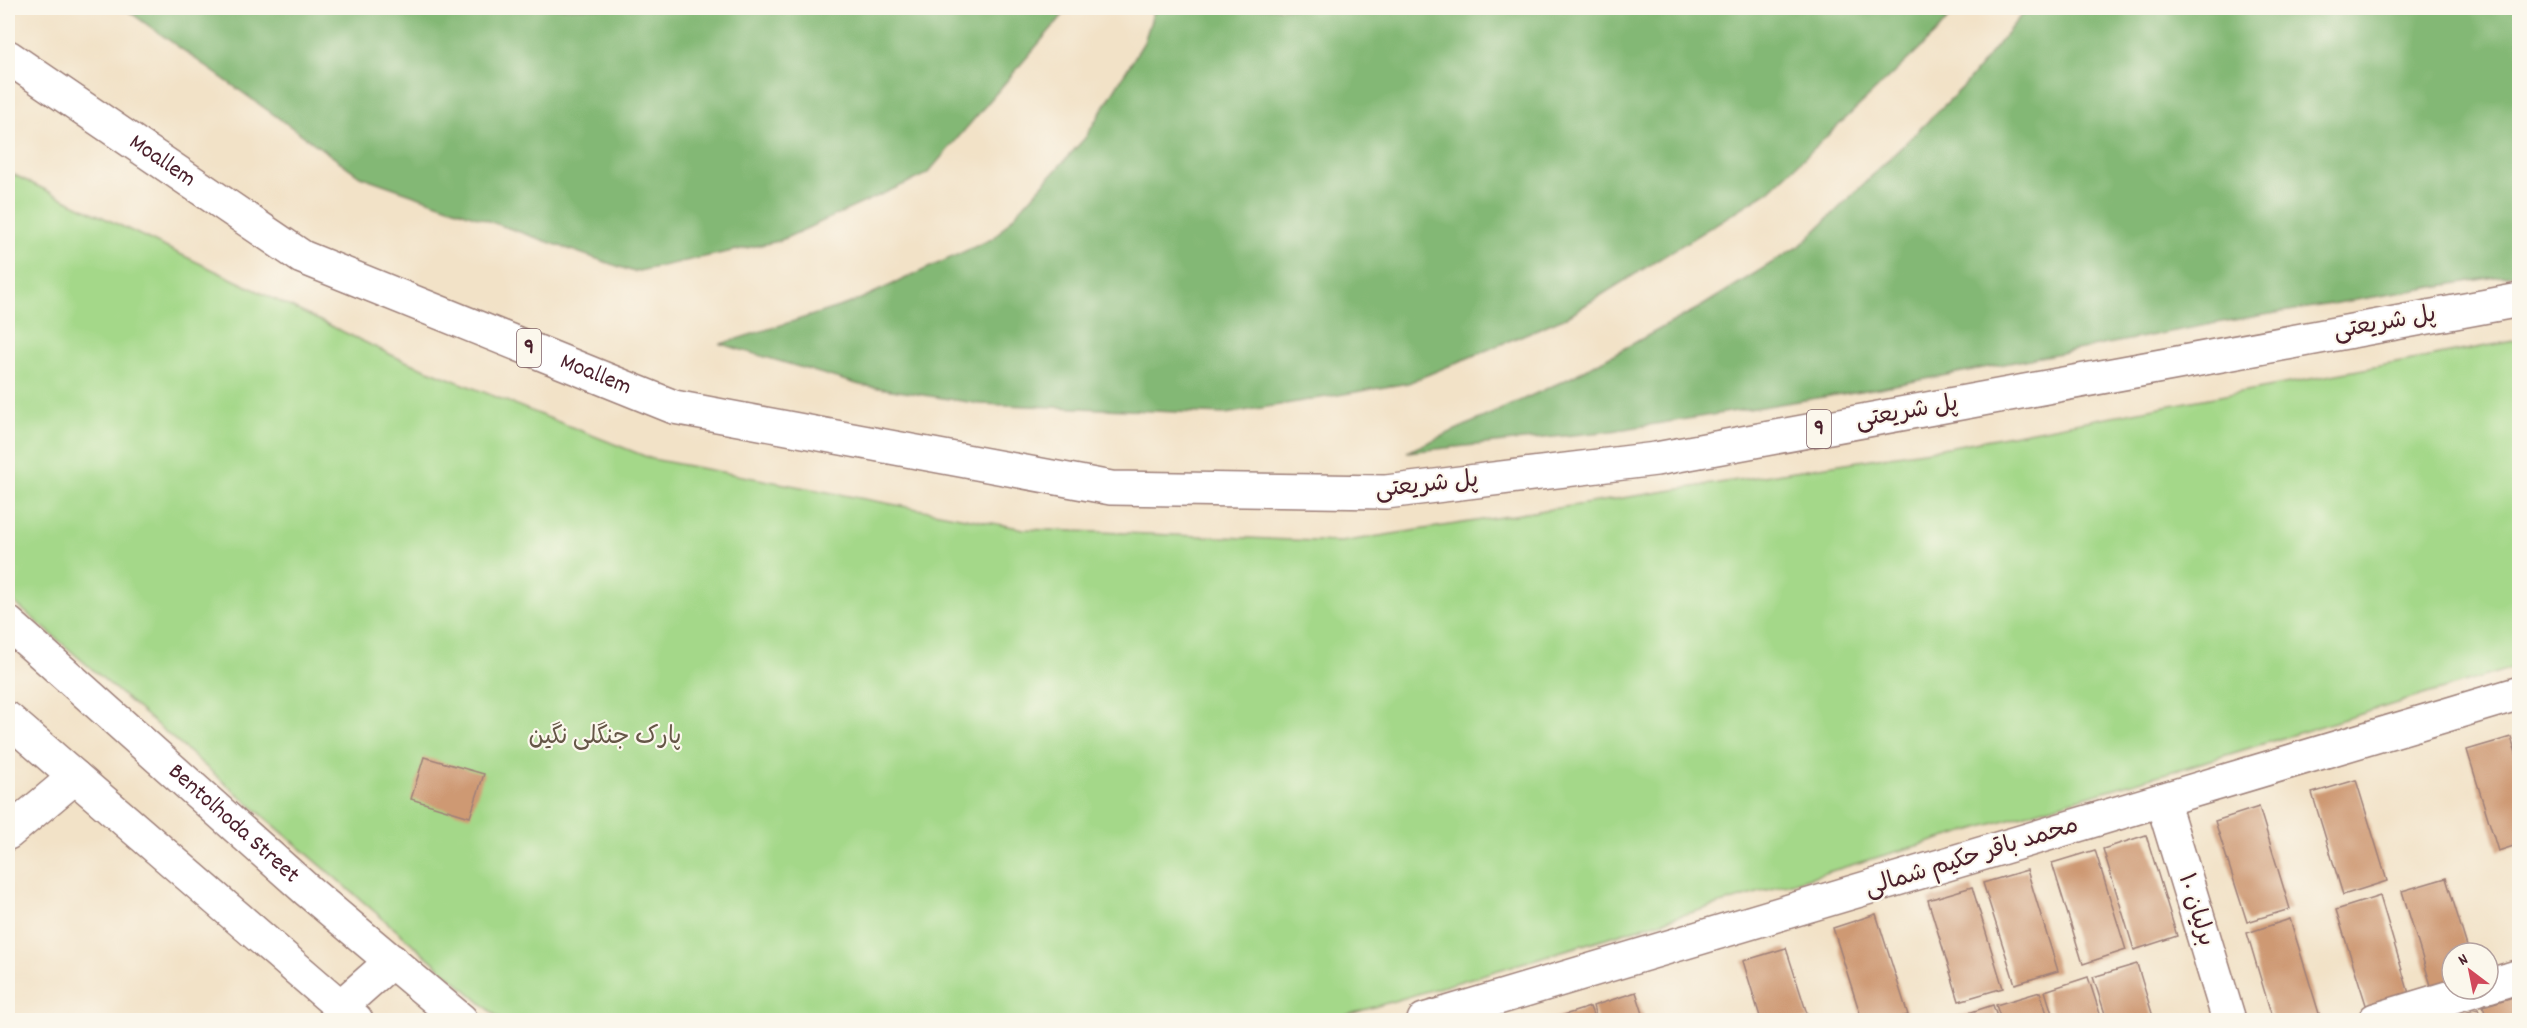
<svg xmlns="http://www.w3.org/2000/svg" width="2527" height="1028" font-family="Dekko,'Playpen Sans Arabic',sans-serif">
<rect width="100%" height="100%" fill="#fbf7ec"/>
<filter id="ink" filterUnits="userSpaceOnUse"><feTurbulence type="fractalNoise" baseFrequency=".0167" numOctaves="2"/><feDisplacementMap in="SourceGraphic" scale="12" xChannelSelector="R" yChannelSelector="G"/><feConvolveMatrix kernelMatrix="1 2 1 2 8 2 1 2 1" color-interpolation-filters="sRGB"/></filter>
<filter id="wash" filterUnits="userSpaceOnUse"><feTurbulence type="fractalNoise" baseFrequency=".008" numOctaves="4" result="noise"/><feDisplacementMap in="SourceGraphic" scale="24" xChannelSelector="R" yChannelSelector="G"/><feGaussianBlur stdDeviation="1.35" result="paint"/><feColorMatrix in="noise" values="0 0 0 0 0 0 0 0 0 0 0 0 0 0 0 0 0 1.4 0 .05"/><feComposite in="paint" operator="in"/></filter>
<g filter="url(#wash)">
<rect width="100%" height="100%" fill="#f2e2c7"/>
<!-- green -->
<path fill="#a4d889" stroke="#777c5a" stroke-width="1.5" d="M 8,172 L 398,358 L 652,459 L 1024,529 L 1341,542 L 1942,448 L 2519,340 L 2519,666 L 2187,767 L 1865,861 L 1330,1020 L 501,1020 L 8,597 Z"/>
<!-- forest -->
<g fill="#83b875" stroke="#666c50" stroke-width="1.5">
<path d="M 124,8 L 1069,8 L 927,174 L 779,241 L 634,272 L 360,176 Z"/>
<path d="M 1155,8 L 1957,8 L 1936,33 L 1769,191 L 1566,317 L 1408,383 L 1226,414 L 981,404 L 860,385 L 721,344 L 854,302 L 994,238 L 1085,138 L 1144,42 Z"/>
<path d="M 2027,8 L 2519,8 L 2519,273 L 2222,322 L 1879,388 L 1612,431 L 1407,452 L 1570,378 L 1702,306 L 1801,245 L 1964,86 Z"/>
</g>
<g id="blocks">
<!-- building -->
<g fill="#ce9973">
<path d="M 2511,737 L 2520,766 L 2520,844 L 2498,851 L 2467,750 Z"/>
<path d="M 424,757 L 484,774 L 470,817 L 411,799 Z"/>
<path d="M 2356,780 L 2387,881 L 2343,895 L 2312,793 Z"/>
<path d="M 2259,807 L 2290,909 L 2247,922 L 2215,821 Z"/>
<path d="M 2146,835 L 2177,936 L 2134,950 L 2103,849 Z"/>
<path d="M 2095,850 L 2126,950 L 2083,964 L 2052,863 Z"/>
<path d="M 2027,870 L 2058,971 L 2015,984 L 1983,883 Z"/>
<path d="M 2446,878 L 2469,953 L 2452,953 L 2452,986 L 2433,992 L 2402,891 Z"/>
<path d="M 1972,887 L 2003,988 L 1959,1001 L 1928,900 Z"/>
<path d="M 2380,896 L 2410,997 L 2368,1011 L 2336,910 Z"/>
<path d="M 1876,914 L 1908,1015 L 1890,1020 L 1862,1020 L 1833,928 Z"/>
<path d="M 2290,919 L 2321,1020 L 2273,1020 L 2247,933 Z"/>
<path d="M 1786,948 L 1809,1020 L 1761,1020 L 1743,961 Z"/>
<path d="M 2137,964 L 2154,1020 L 2107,1020 L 2093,977 Z"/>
<path d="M 2088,977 L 2102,1020 L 2054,1020 L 2045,991 Z"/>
<path d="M 1636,992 L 1645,1020 L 1597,1020 L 1593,1006 Z"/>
<path d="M 2040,992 L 2049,1020 L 2001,1020 L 1996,1005 Z"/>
<path d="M 2520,995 L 2520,1020 L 2487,1020 L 2483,1006 Z"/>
<path d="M 1993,1005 L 1998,1020 L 1950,1020 L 1950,1019 Z"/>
<path d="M 1590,1007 L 1595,1020 L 1548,1020 Z"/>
<path d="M 2478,1009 L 2482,1020 L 2443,1020 Z"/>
</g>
</g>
</g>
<g filter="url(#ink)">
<use href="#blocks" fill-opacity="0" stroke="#9e8079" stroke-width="1.5"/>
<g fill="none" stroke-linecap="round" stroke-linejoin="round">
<defs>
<g id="minor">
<path id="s1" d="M 8,623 L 308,891 L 461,1020"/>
<path d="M 8,719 L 356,1020"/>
<path d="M 2162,800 L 2229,1020"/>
<path d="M 8,833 L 75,777"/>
<path d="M 2488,986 L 2520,976"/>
<path d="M 1424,1020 L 2520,693"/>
<path d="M 2375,1020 L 2477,989"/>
</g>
<g id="major">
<path id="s2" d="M 8,57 L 302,257 L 674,407 L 1111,488 L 1386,492 L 1656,459 L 2520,300"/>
<path d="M 340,1007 L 392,961"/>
</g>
</defs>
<!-- minor casing -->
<use href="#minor" stroke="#9e8079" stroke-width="36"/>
<!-- major casing -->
<use href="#major" stroke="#9e8079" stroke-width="36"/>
<!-- minor -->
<use href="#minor" stroke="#fff" stroke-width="33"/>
<!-- major -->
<use href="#major" stroke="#fff" stroke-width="33"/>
</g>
</g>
<g text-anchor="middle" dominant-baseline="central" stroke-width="4.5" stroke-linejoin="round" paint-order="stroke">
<!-- shield labels -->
<g fill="#fbf7ec" stroke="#7f6065" stroke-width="1.5">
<rect x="517" y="329" width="24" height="38" rx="4.5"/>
<rect x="1807" y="410" width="24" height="38" rx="4.5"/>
</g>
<g font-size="22" font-weight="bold" fill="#4a1f2b">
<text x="529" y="348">9</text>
<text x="1819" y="429">9</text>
</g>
<!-- street labels -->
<g font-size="24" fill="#4a1f2b" stroke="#fbf7ec">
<text stroke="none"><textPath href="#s2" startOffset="186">Moallem</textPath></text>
<text transform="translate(2385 324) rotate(-10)">پل شریعتی</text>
<text stroke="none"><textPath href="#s2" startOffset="672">Moallem</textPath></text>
<text transform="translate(1907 413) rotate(-10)">پل شریعتی</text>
<text transform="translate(1427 486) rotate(-6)">پل شریعتی</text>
<text stroke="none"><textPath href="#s1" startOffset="302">Bentolhoda Street</textPath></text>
<text transform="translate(1972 858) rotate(-17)">محمد باقر حکیم شمالی</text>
<text transform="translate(2195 910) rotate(73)">برلیان ۱۰</text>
</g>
<!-- park labels -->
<g font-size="24" fill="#655647" stroke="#fbf7ec">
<text x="605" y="738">پارک جنگلی نگین</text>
</g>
</g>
<!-- margin -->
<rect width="2527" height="1028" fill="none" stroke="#fbf7ec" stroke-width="30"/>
<!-- north arrow -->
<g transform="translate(2470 971) rotate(328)"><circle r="28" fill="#fbf7ec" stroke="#b4a19f" stroke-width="1.5"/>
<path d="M0-4.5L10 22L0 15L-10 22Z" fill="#d1495b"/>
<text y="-9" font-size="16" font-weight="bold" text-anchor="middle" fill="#4a1f2b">N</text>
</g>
</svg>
